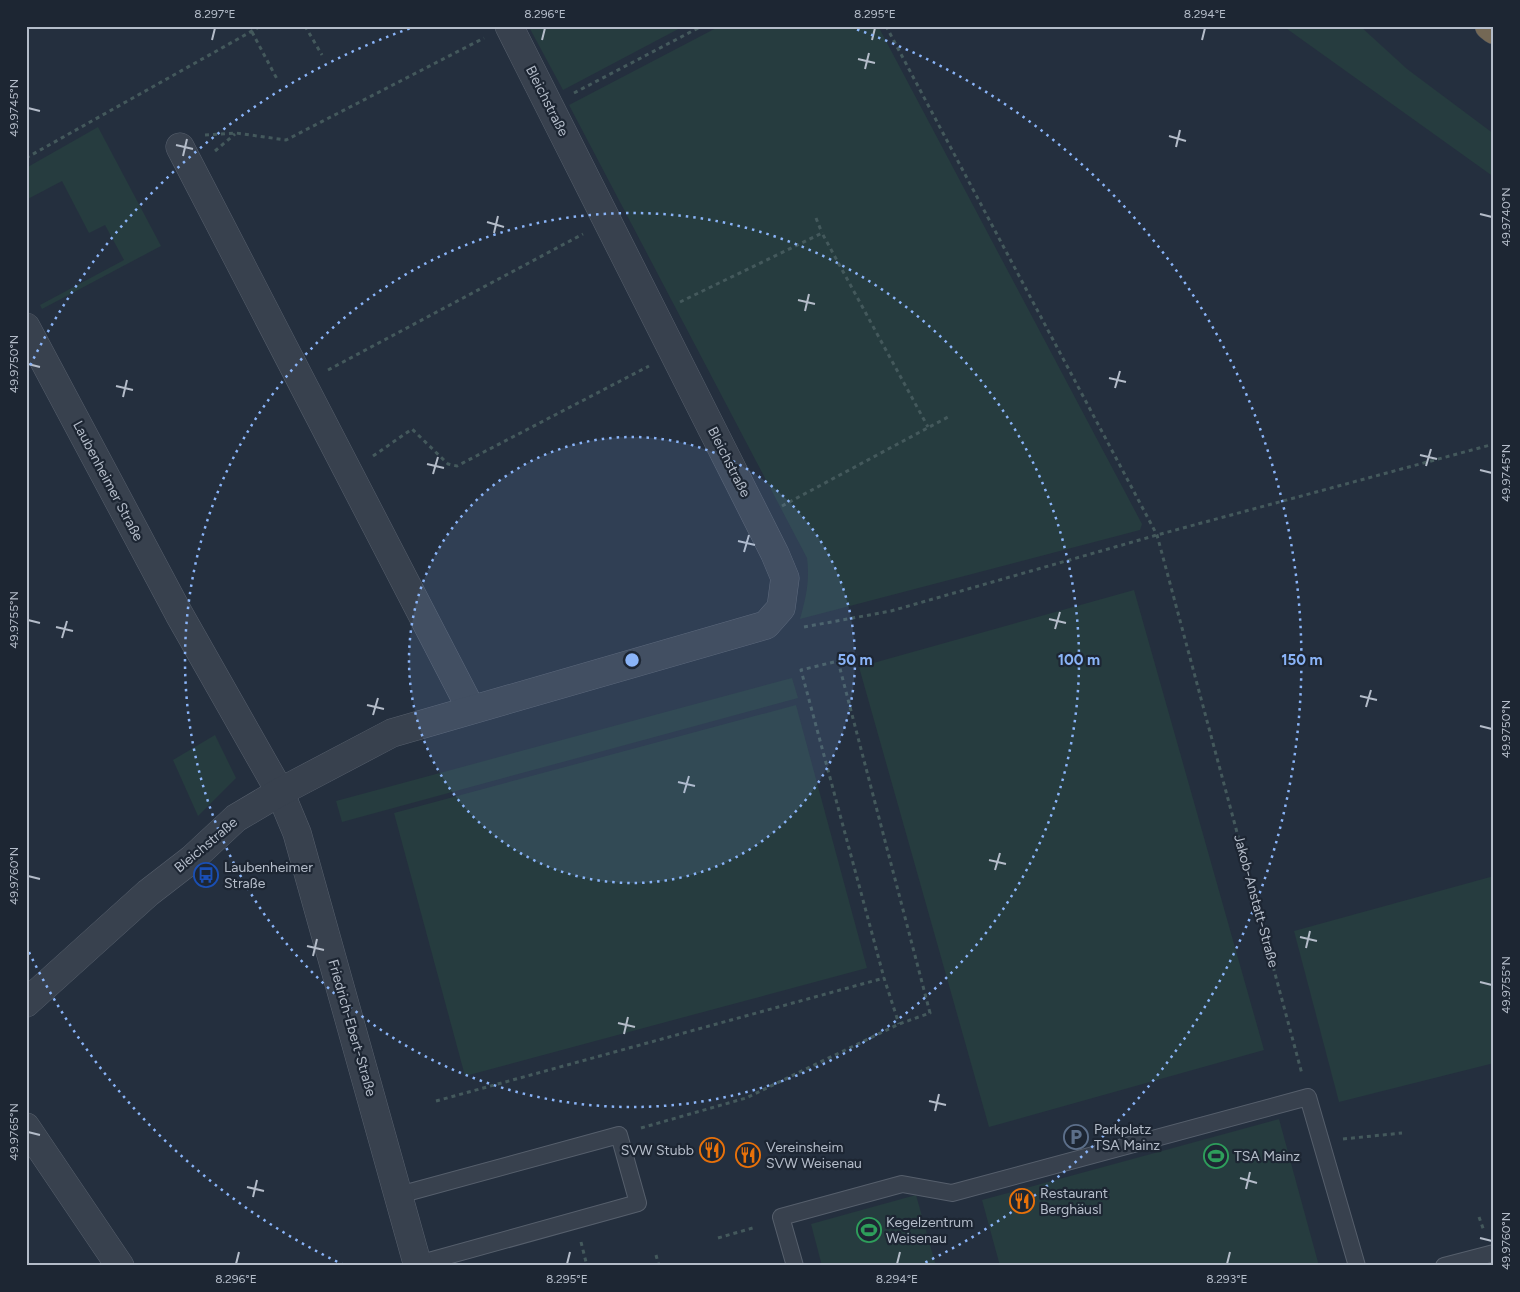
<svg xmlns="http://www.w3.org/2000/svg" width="1520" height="1292" font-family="Figtree,sans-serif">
<rect width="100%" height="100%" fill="#242f3e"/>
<!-- green -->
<g fill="#263c3f">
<path d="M 531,26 L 684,26 L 563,90 L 529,27 Z"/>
<path d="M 720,26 L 878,26 L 1142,524 L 1140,530 L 800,619 C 806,598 810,580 807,558 L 569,105 Z"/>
<path d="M 1283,26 L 1360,26 L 1407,69 L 1494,134 L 1494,177 Z"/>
<path d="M 98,127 L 161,246 L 42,309 L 40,305 L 124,260 L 105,225 L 89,233 L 62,181 L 26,200 L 26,168 Z"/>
<path d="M 1134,590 L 1264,1050 L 989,1127 L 859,667 Z"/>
<path d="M 792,678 L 798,698 L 342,822 L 336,801 Z"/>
<path d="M 796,705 L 867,968 L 465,1076 L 394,813 Z"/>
<path d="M 215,735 L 236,778 L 198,816 L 173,760 Z"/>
<path d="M 1494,876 L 1494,1063 L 1339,1102 L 1294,931 Z"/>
<path d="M 1279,1119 L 1319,1266 L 1000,1266 L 982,1200 Z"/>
<path d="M 916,1195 L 936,1266 L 822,1266 L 811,1224 Z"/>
</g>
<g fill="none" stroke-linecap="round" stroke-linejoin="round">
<defs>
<g id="lane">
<path d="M 399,1195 L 619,1135 L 638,1203 L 418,1264"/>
<path d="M 795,1266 L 781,1217 L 902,1184 L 952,1193 L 1308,1097 L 1357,1266"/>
<path d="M 1444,1266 L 1494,1253"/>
</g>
<g id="street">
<path d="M 180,147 L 471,709"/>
<path d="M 26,327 L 179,614 L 280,792 L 297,833 L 418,1266"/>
<path d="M 26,1003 L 148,893 L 192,859 L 236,818 L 280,792 L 392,733 L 766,625 L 781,608 L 785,578 L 775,554 L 509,26"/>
<path d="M 26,1127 L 120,1266"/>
</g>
<path id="highway" d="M 1489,26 L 1494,30"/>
</defs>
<!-- lane casing -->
<use href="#lane" stroke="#565f6c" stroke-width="18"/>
<!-- street casing -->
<use href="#street" stroke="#565f6c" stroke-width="29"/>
<!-- highway casing -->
<use href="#highway" stroke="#434c59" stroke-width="29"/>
<!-- path -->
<g stroke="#44595c" stroke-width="3" stroke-dasharray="4 4" stroke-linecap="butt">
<path d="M 305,26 L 322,55"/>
<path d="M 886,26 L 1157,535 L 1302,1074"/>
<path d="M 252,32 L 277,79"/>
<path d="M 574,93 L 702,26"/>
<path d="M 205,135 L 236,133 L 286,140 L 484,38"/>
<path d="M 215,151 L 235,134"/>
<path d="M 26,158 L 261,26"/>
<path d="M 816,218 L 822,233"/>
<path d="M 680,302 L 822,233 L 928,427"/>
<path d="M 328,370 L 583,234"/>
<path d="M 373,456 L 412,429 L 448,464 L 457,466 L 649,366"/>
<path d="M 782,506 L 948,417"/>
<path d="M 804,627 L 891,611 L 1157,535 L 1494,444"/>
<path d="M 436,1101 L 884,978"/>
<path d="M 641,1128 L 746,1098 L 899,1024 L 930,1013 L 838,661 L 801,670 L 884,978 L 899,1024"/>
<path d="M 1343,1139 L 1402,1133"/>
<path d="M 1479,1217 L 1484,1231"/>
<path d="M 718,1238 L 756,1227"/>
<path d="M 581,1242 L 587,1266"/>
<path d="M 656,1255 L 659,1266"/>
</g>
<!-- lane -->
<use href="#lane" stroke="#38414e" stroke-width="16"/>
<!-- street -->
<use href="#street" stroke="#38414e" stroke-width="28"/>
<!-- highway -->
<use href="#highway" stroke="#746855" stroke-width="28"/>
</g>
<!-- ticks -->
<path fill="none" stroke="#b4bcc9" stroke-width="2" d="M 212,40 L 215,28M 542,40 L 545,28M 872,40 L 875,28M 1202,40 L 1205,28M 858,59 L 875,63M 865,69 L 869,53M 28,108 L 40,111M 1169,136 L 1186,141M 176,145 L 193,149M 1176,147 L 1180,130M 183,156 L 187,139M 1480,214 L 1492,217M 487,222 L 504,227M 494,233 L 498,216M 798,300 L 815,304M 805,311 L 809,294M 28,364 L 40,367M 1109,378 L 1126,382M 116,386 L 133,390M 1115,388 L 1120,371M 123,397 L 127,380M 1420,455 L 1437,459M 427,464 L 444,468M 1426,466 L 1431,449M 1480,470 L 1492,473M 433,474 L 438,457M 738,541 L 755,545M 744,552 L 749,535M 1049,619 L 1066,623M 28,620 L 40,623M 56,627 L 73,631M 1055,629 L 1060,612M 62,638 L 67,621M 1360,696 L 1377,700M 367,705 L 384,709M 1366,707 L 1371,690M 373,715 L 378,698M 1480,726 L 1492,729M 678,782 L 695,786M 684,793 L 689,776M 989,860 L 1006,864M 995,870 L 1000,853M 28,876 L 40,879M 1300,937 L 1317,941M 307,946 L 324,950M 1306,948 L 1310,931M 313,956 L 317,939M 1480,982 L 1492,985M 618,1023 L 635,1027M 624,1034 L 628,1017M 929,1101 L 946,1105M 935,1111 L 939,1094M 28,1132 L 40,1135M 1240,1178 L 1257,1183M 247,1187 L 264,1191M 1246,1189 L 1250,1172M 253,1197 L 257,1180M 1480,1238 L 1492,1241M 236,1264 L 239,1252M 567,1264 L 570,1252M 897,1264 L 900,1252M 1227,1264 L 1230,1252"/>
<!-- distance rings -->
<circle cx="632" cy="660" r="223" fill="#8ab4f8" fill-opacity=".12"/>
<g fill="none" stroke="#8ab4f8" stroke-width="2.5" stroke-dasharray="2.5 5">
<circle cx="632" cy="660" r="223"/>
<circle cx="632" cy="660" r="447"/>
<path d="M344 1265A670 670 0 0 1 27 948M27 372A670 670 0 0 1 414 27M850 27A670 670 0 0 1 920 1265"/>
</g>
<!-- icons -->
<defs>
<symbol id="bus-ring" viewBox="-11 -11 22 22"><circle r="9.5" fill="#1d2633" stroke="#1a4fb4" stroke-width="1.5"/><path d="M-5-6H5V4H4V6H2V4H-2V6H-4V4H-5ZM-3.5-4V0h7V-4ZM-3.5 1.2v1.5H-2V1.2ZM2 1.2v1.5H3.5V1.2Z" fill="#1a4fb4"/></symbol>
<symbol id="parking-ring" viewBox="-11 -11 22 22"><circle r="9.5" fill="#1d2633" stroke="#5c6f8a" stroke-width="1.5"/><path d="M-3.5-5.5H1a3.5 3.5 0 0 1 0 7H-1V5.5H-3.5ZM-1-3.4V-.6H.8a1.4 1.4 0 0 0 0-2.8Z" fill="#5c6f8a"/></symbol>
<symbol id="restaurant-ring" viewBox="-11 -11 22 22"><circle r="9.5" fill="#1d2633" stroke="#e8710a" stroke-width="1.5"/><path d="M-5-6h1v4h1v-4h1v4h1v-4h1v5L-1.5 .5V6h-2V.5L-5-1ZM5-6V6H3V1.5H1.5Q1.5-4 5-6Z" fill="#e8710a"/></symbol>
<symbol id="stadium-ring" viewBox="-11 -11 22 22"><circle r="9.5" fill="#1d2633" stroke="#2e9e5b" stroke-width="1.5"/><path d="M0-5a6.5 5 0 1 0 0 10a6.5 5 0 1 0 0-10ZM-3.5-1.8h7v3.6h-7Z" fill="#2e9e5b"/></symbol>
</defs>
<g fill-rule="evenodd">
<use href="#bus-ring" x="192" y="861" width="28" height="28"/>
<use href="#parking-ring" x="1062" y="1123" width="28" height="28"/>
<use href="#restaurant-ring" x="698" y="1136" width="28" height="28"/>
<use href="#restaurant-ring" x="734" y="1141" width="28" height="28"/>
<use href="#stadium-ring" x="1202" y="1142" width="28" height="28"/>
<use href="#restaurant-ring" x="1008" y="1187" width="28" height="28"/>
<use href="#stadium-ring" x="855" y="1216" width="28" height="28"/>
</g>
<g text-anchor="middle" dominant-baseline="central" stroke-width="4.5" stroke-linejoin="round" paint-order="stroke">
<!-- street labels -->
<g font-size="14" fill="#b4bcc9" stroke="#1d2633">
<text transform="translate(547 101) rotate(63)">Bleichstraße</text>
<text transform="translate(729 462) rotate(63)">Bleichstraße</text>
<text transform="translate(108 481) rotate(62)">Laubenheimer Straße</text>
<text transform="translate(206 845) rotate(-40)">Bleichstraße</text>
<text transform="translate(1256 901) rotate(75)">Jakob-Anstatt-Straße</text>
<text transform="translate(352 1028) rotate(74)">Friedrich-Ebert-Straße</text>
</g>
<!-- poi labels -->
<g font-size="14" fill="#b4bcc9" stroke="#1d2633" text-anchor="start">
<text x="224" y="867">Laubenheimer<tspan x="224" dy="16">Straße</tspan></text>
<text x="1094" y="1129">Parkplatz<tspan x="1094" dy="16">TSA Mainz</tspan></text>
<text x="766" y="1147">Vereinsheim<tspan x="766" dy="16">SVW Weisenau</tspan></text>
<text x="694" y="1150" text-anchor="end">SVW Stubb</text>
<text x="1234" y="1156">TSA Mainz</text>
<text x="1040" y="1193">Restaurant<tspan x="1040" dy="16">Berghäusl</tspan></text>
<text x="886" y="1222">Kegelzentrum<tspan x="886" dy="16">Weisenau</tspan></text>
</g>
</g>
<circle cx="632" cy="660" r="8" fill="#8ab4f8" stroke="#1d2633" stroke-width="2.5"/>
<g font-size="15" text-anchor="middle" font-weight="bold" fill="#8ab4f8" stroke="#1d2633" stroke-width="4.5" stroke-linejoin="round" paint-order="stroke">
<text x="855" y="665">50 m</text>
<text x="1079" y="665">100 m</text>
<text x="1302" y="665">150 m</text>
</g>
<!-- border -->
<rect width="1520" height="1292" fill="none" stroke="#1d2633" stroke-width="55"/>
<rect x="28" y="28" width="1464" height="1236" fill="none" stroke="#b4bcc9" stroke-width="2"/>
<g font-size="12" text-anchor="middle" fill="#b4bcc9">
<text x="215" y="18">8.297°E</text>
<text x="545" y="18">8.296°E</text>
<text x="875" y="18">8.295°E</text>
<text x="1205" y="18">8.294°E</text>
<text transform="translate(14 108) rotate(-90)" y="4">49.9745°N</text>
<text transform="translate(1506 217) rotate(-90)" y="4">49.9740°N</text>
<text transform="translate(14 364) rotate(-90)" y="4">49.9750°N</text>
<text transform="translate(1506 473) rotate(-90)" y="4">49.9745°N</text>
<text transform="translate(14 620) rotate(-90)" y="4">49.9755°N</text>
<text transform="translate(1506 729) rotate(-90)" y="4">49.9750°N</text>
<text transform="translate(14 876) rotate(-90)" y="4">49.9760°N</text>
<text transform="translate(1506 985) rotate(-90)" y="4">49.9755°N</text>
<text transform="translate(14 1132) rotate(-90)" y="4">49.9765°N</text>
<text transform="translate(1506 1241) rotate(-90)" y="4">49.9760°N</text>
<text x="236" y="1283">8.296°E</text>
<text x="567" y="1283">8.295°E</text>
<text x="897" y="1283">8.294°E</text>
<text x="1227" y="1283">8.293°E</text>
</g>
</svg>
